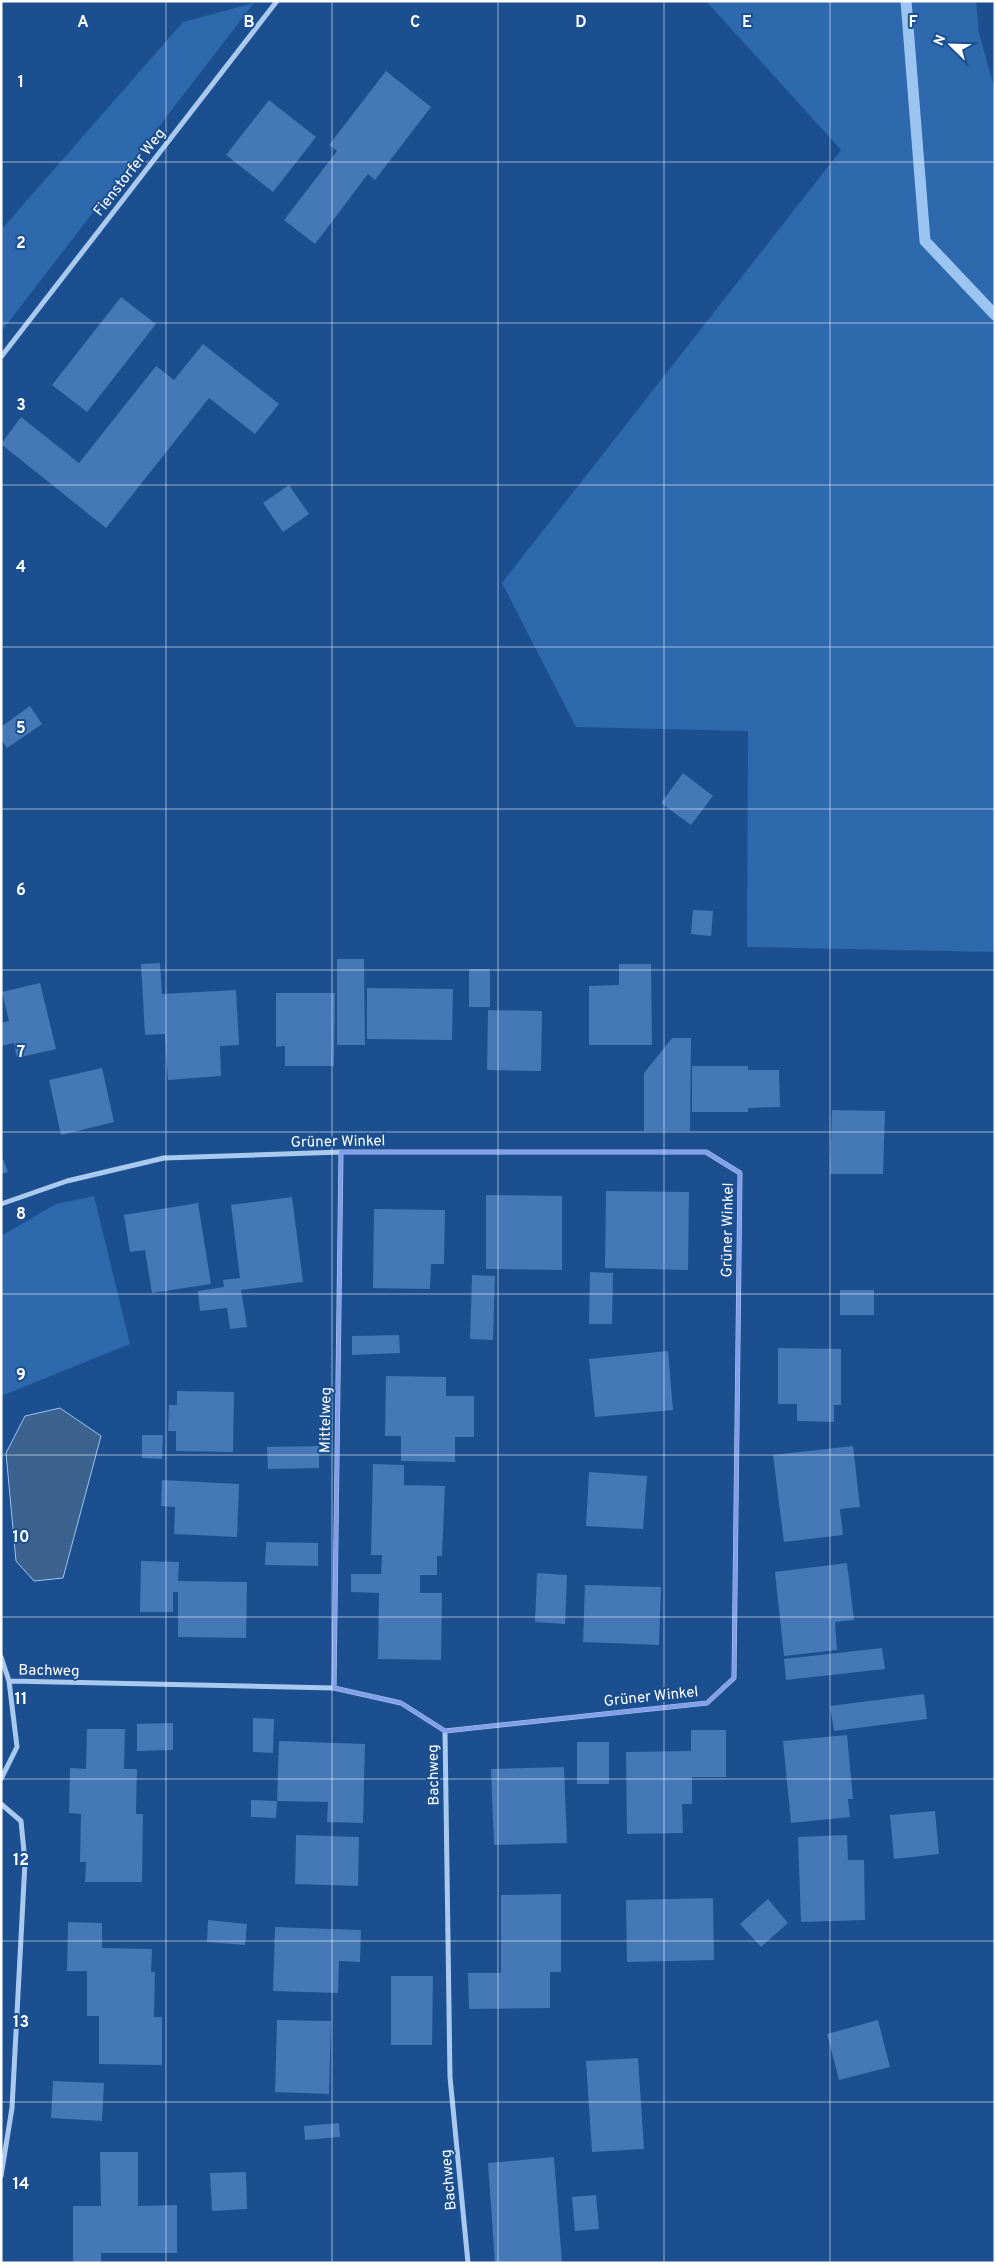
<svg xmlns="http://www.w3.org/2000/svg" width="996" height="2264" font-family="Overpass,sans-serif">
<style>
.green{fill:#2e69ad}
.water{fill:#3c6290;stroke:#9cc4f0}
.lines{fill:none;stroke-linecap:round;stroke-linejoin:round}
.stream{stroke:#9cc4f0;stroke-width:11}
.building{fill:#4478b7}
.street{stroke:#a9c9ee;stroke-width:5}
.marked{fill:none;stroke:#839eea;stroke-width:4;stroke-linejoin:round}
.grid{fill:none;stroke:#fff;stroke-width:1;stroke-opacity:0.55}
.labels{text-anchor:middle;stroke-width:4;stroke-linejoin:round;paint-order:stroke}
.street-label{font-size:15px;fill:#fff;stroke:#1b4f8f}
.grid-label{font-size:16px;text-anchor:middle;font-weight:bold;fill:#fff;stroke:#1b4f8f;stroke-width:4;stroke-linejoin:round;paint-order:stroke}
</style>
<rect width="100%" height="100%" fill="#1b4f8f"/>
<path class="green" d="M706,1H976L979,33L995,91V952L747,947L748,731L576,727L502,583L841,150Z
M254,3L1,332V230L183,22Z
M94,1196L130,1344L1,1396V1236L56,1204Z"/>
<path class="water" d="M60,1408L101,1436L63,1578L34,1581L16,1561L6,1453L25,1416Z"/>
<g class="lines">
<path class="stream" d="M906,1L925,241L995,315"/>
</g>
<path class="building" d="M386,71L431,107L375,180L368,174L315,244L284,220L337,151L329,145Z
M269,100L316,137L273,192L226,155Z
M121,297L156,324L87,412L52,385Z
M203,344L279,404L255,434L209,398L106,528L1,444L21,417L79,463L156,366L174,380Z
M289,485L309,514L283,532L263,503Z
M30,706L42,724L7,748L1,739V727Z
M683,773L713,796L691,825L661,803Z
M693,910L713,911L711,936L691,934Z
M337,959H364L365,1045H337Z
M160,963L162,994L236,990L239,1045L220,1046L221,1076L168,1080L165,1034L145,1035L141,964Z
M619,964H651L652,1045H589V986L619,985Z
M469,969H490V1007H469Z
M40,983L56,1049L17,1058L14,1043L1,1046V1023L9,1021L2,992Z
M367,988L453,989L452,1040L367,1039Z
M276,993H335L334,1066H285V1046L276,1047Z
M488,1010L542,1011L541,1071L487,1070Z
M672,1038H691L690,1131H644V1073Z
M692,1066H748V1070H779L780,1107L748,1108V1112H692Z
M102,1068L114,1122L61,1135L49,1080Z
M832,1110L885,1111L883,1174H830Z
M1,1154L8,1172L1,1174Z
M606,1191L689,1192L688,1270L605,1268Z
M486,1195L562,1196V1270L486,1269Z
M292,1197L303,1282L241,1290L247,1327L230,1329L227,1308L200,1311L198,1291L224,1287L223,1280L240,1278L231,1205Z
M198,1203L211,1284L152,1293L145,1250L130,1252L124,1215Z
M374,1209L445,1210L444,1264H431L430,1289L373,1288Z
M590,1272L613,1273L612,1324H589Z
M472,1275L495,1276L493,1340L470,1339Z
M840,1290H874V1315H840Z
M399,1335L400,1353L352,1355V1336Z
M778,1348L841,1349V1405H834V1422L797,1421V1404H778Z
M668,1351L673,1410L595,1417L589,1359Z
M386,1376L446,1377V1396H474V1437H455V1462L401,1461V1436H385Z
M177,1391L234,1392L233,1452L176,1451V1431H168L169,1405H177Z
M142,1435H163L162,1459L142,1458Z
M319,1446V1468L268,1469L267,1447Z
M853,1446L860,1507L840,1509L843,1535L784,1542L773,1455Z
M373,1464L404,1465V1485L445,1486L442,1556H437V1575H420V1593H442L441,1660L378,1659L379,1593L351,1592V1574H381L382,1555H371Z
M589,1472L647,1476L643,1529L586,1526Z
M162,1480L239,1484L237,1537L174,1534L175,1507L161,1506Z
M266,1542L318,1543V1566L265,1565Z
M141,1561L179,1562L178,1581L247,1582L246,1638L178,1637V1592H173V1612H140Z
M847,1563L854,1620L835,1622L837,1650L784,1656L775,1572Z
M537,1573L567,1575L565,1624L535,1622Z
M585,1585L661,1587L659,1645L583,1642Z
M882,1648L885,1669L786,1680L784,1659Z
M924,1694L927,1719L834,1731L830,1706Z
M253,1718L274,1719L273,1753L253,1752Z
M173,1723V1750L137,1751V1724Z
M87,1729H125L124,1769H137L136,1814H143L142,1882H85L86,1862H80L81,1814L69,1813L70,1768L86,1769Z
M691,1730H726V1777H692V1804H682L683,1833L627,1834L626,1752L691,1751Z
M847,1735L853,1799H848L850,1817L791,1823L783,1741Z
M279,1741L365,1744L363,1823L327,1822L328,1802L277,1801Z
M577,1742H609V1784H577Z
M564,1767L567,1843L494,1845L491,1769Z
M251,1800L277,1801L276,1818L251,1817Z
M935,1811L939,1854L894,1859L890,1815Z
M296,1835L359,1837L358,1886L295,1884Z
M847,1835L848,1860H864L865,1920L801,1922L798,1837Z
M561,1894V1972H550V2008L469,2009L468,1973H501V1895Z
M713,1898L714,1960L627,1962L626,1900Z
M768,1899L788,1923L761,1947L740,1924Z
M208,1920L247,1924L245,1945L207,1942Z
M68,1922L102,1923V1948L152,1949L151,1972H155L154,2017H162V2065L99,2064V2016H87V1971H67Z
M275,1927L361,1930L360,1962L339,1961L338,1993L273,1991Z
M391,1976H433L432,2045H391Z
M277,2020L331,2021L329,2094L275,2092Z
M878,2020L890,2067L839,2080L827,2034Z
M638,2058L644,2149L592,2152L586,2061Z
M53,2081L104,2083L102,2121L51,2118Z
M339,2123L340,2137L305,2140L304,2126Z
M100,2152H138V2206L177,2205V2253H101V2263H73V2206H101Z
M554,2157L562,2263H495L488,2163Z
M246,2172L247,2209L212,2211L210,2173Z
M596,2195L599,2229L575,2231L572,2197Z"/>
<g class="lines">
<path class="street" d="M1,357L277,1
M1,1204L67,1181L164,1158L341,1152H706L740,1173L734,1678L707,1703L445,1731
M1,1657L9,1681L17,1747L1,1779
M9,1681L334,1688L401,1703L445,1731L450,2077L468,2263
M334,1688L341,1152
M1,1804L21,1821L25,1862L12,2108L1,2176"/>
</g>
<path class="marked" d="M341,1152H706L740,1173L734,1678L707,1703L445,1731L401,1703L334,1688Z"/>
<path class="grid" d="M166,1V2263M332,1V2263M498,1V2263M664,1V2263M830,1V2263M1,162H995M1,323H995M1,485H995M1,647H995M1,809H995M1,970H995M1,1132H995M1,1294H995M1,1455H995M1,1617H995M1,1779H995M1,1941H995M1,2102H995"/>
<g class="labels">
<g class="street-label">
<text transform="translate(129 172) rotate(-52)" y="5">Fienstorfer Weg</text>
<text transform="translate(338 1141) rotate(-1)" y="5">Grüner Winkel</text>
<text transform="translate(727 1230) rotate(-89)" y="5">Grüner Winkel</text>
<text transform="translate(325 1420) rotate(-89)" y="5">Mittelweg</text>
<text transform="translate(49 1670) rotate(1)" y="5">Bachweg</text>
<text transform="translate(651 1696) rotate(-6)" y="5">Grüner Winkel</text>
<text transform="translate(433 1775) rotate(-91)" y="5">Bachweg</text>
<text transform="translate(448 2180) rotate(-95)" y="5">Bachweg</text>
</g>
</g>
<g class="grid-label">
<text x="83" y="27">A</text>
<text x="249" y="27">B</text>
<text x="415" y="27">C</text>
<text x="581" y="27">D</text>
<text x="747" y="27">E</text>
<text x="913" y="27">F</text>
<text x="21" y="87">1</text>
<text x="21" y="248">2</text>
<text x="21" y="410">3</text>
<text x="21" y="572">4</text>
<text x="21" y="733">5</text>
<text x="21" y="895">6</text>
<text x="21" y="1057">7</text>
<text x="21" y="1219">8</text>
<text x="21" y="1380">9</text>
<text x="21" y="1542">10</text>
<text x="21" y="1704">11</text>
<text x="21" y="1865">12</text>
<text x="21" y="2027">13</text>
<text x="21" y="2189">14</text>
</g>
<rect width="996" height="2264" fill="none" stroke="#ffffff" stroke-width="5"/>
<g transform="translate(951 45) rotate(293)" stroke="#1b4f8f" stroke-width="4" paint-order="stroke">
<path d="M0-4L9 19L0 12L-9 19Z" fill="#ffffff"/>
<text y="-8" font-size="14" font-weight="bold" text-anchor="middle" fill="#ffffff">N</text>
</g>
</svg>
